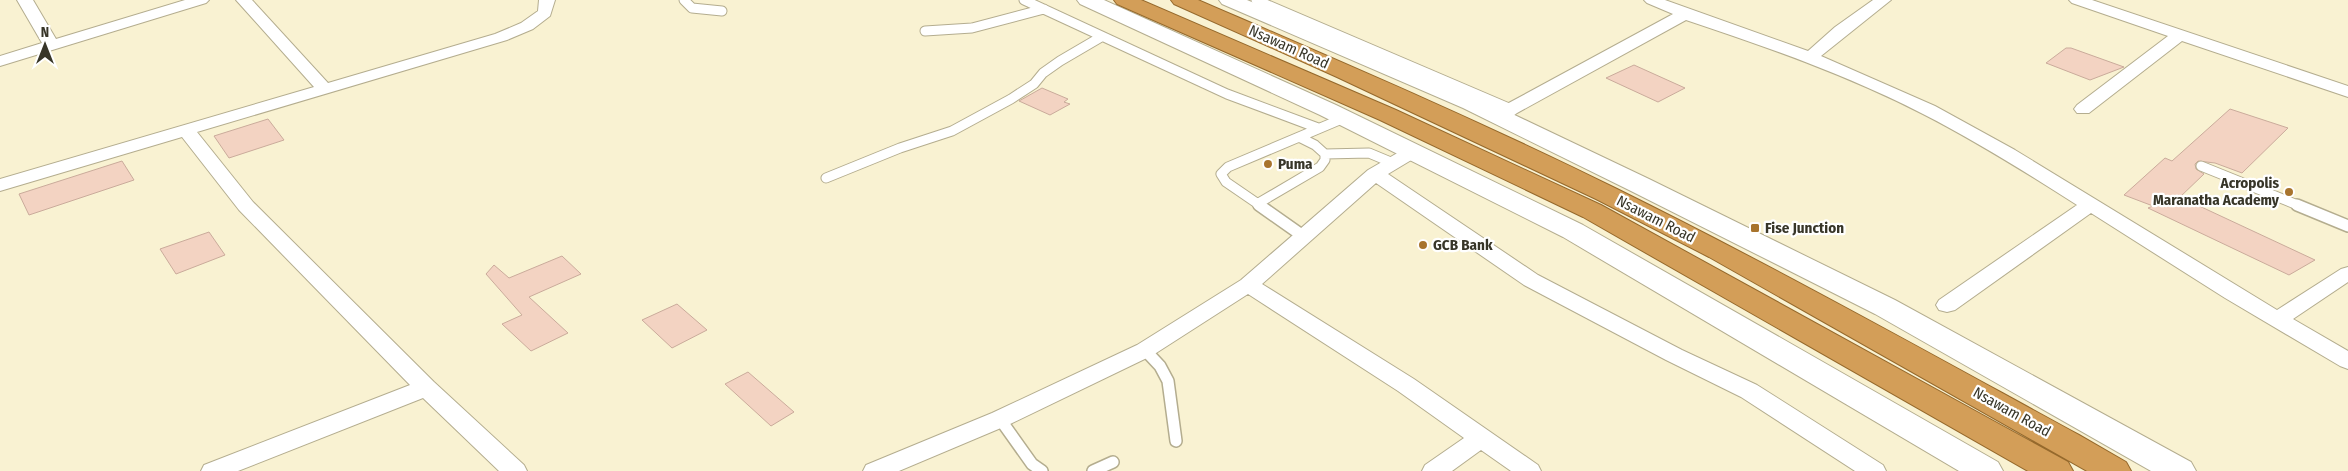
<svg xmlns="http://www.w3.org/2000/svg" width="2348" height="471" font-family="'Fira Sans Condensed',sans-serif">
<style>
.building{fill:#f3d3c2;stroke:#caab9b}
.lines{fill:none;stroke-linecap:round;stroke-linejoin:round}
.service-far1-casing{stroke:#b4ad8f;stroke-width:11}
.service-casing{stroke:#b4ad8f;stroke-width:14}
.minor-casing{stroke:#b4ad8f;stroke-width:2}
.secondary-casing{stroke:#b4ad8f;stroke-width:2}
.trunk-casing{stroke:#95692c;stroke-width:2}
.service-far1{stroke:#fff;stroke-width:9}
.service{stroke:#fff;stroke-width:11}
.minor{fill:#fff;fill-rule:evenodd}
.secondary{fill:#fff;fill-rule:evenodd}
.trunk{fill:#d39e58;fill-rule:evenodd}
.poi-dot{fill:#a8742d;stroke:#fff;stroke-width:2}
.labels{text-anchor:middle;stroke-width:4.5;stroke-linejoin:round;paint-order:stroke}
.street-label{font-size:15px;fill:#373528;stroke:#fff}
.poi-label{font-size:15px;font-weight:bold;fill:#373528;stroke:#fff;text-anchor:start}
</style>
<rect width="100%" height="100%" fill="#f9f2d2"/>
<path class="building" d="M2066,48H2071L2124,67L2090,80L2046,63Z
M1634,65L1685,88L1658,102L1606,78Z
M1042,88L1068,99L1064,102L1070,104L1050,115L1019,101Z
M2230,109L2288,128L2242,173L2215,163L2198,161L2195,164L2196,169L2204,174L2180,197L2315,260L2289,275L2148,208L2153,206L2124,195L2165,158L2172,161Z
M268,119L284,140L229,158L214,136Z
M122,161L134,180L29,215L19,194Z
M209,232L225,255L176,274L160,249Z
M562,256L581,274L529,297L568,333L531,351L502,324L522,315L486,274L494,265L509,278Z
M677,304L707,330L672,348L642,320Z
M748,372L794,412L771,426L725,384Z"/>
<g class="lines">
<defs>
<path id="service-far1" d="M684,0L692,8L722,11
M1024,0L1227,94L1318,128
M1256,0L1511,109
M925,31L972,28L1044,9
M1325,154L1369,153L1393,163
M2201,166L2300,206
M826,178L900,148L952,131L1011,99L1034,84L1043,73L1060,61L1101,37
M1257,204L1320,167L1325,160V154L1315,145L1299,137
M1261,206L1226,182L1221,174L1228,167L1344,118"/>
<path id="service" d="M1259,205L1303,236
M2297,205L2348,226
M1145,350L1160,366L1168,381L1176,441
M1000,419L1032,464L1042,471
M1093,471L1113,462"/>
<path id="minor" d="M17,0H33L56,39L185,0H209L206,3L0,66V56L42,43Z
M236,0H252L328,83L495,34L521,23L538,11L539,0H555L550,16L533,29L507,40L197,132L253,202L434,382L524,465L527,471H499L423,398L238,471H201L204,465L410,385L239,210L182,137L0,191V179L314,87Z
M1644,0H1665L1808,51L1835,27L1873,0H1891L1821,56L1935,106L2015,150L2277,310L2341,269L2348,267V282L2293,319L2348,351V369L2340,366L2225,298L2091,213L1955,310L1947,312L1939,310L1936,305L1939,300L2077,205C2027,173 1976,141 1923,114C1847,75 1767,47 1686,20L1517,113L1506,121H1494L1491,117L1505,105L1673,14L1647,3Z
M2069,0H2092L2348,86V97L2182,41L2089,113H2077L2074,109L2077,105L2168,36L2072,3Z
M1412,147L1418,148L1421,152L1418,156L1388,174L1538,275L1682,350L1757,385L1883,465L1886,471H1855L1741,397L1666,360L1524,285L1376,183L1262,284L1414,379L1538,465L1541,471H1511L1481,450L1452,471H1422L1425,465L1464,438L1398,391L1248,294L1153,355L1008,425L899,471H863L866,465L992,413L1137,345L1241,280L1368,170L1406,148Z"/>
<path id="secondary" d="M1077,0H1104L1336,105L1583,225L1998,462L2003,471H1959L1563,237L1320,115L1080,4Z
M1219,0H1247L1479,98L1649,179L1895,300L2191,462L2196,471H2151L1875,314L1631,191L1463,108L1222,4Z"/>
<path id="trunk" d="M1114,0H1141L1396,110L1601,205L2068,462L2073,471H2028L1583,217L1380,120L1117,4Z
M1171,0H1198C1339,61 1480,121 1617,189C1773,266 1925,351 2079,435L2126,462L2131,471H2087L1709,257L1596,199L1337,77L1174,4Z"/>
</defs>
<use href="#service-far1" class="service-far1-casing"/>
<use href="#service" class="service-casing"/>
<use href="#minor" class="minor-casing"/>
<use href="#secondary" class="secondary-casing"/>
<use href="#trunk" class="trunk-casing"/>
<use href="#service-far1" class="service-far1"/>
<use href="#service" class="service"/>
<use href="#minor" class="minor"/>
<use href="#secondary" class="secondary"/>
<use href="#trunk" class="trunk"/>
</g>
<g class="poi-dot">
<circle cx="1268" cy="164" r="5"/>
<circle cx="2289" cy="192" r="5"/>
<rect x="1750" y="223" width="10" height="10" rx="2.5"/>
<circle cx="1423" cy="245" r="5"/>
</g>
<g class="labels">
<g class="street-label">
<text transform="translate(1289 47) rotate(24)" y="5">Nsawam Road</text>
<text transform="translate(1656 219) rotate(27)" y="5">Nsawam Road</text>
<text transform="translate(2012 412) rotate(29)" y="5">Nsawam Road</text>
</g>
<g class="poi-label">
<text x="1278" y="169">Puma</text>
<text x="2279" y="188" text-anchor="end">Acropolis<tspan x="2279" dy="17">Maranatha Academy</tspan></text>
<text x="1765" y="233">Fise Junction</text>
<text x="1433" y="250">GCB Bank</text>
</g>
</g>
<g transform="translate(45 45)" stroke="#ffffff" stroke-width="4" paint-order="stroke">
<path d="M0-4L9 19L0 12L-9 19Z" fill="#373528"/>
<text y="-8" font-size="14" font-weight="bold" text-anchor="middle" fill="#373528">N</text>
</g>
</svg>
